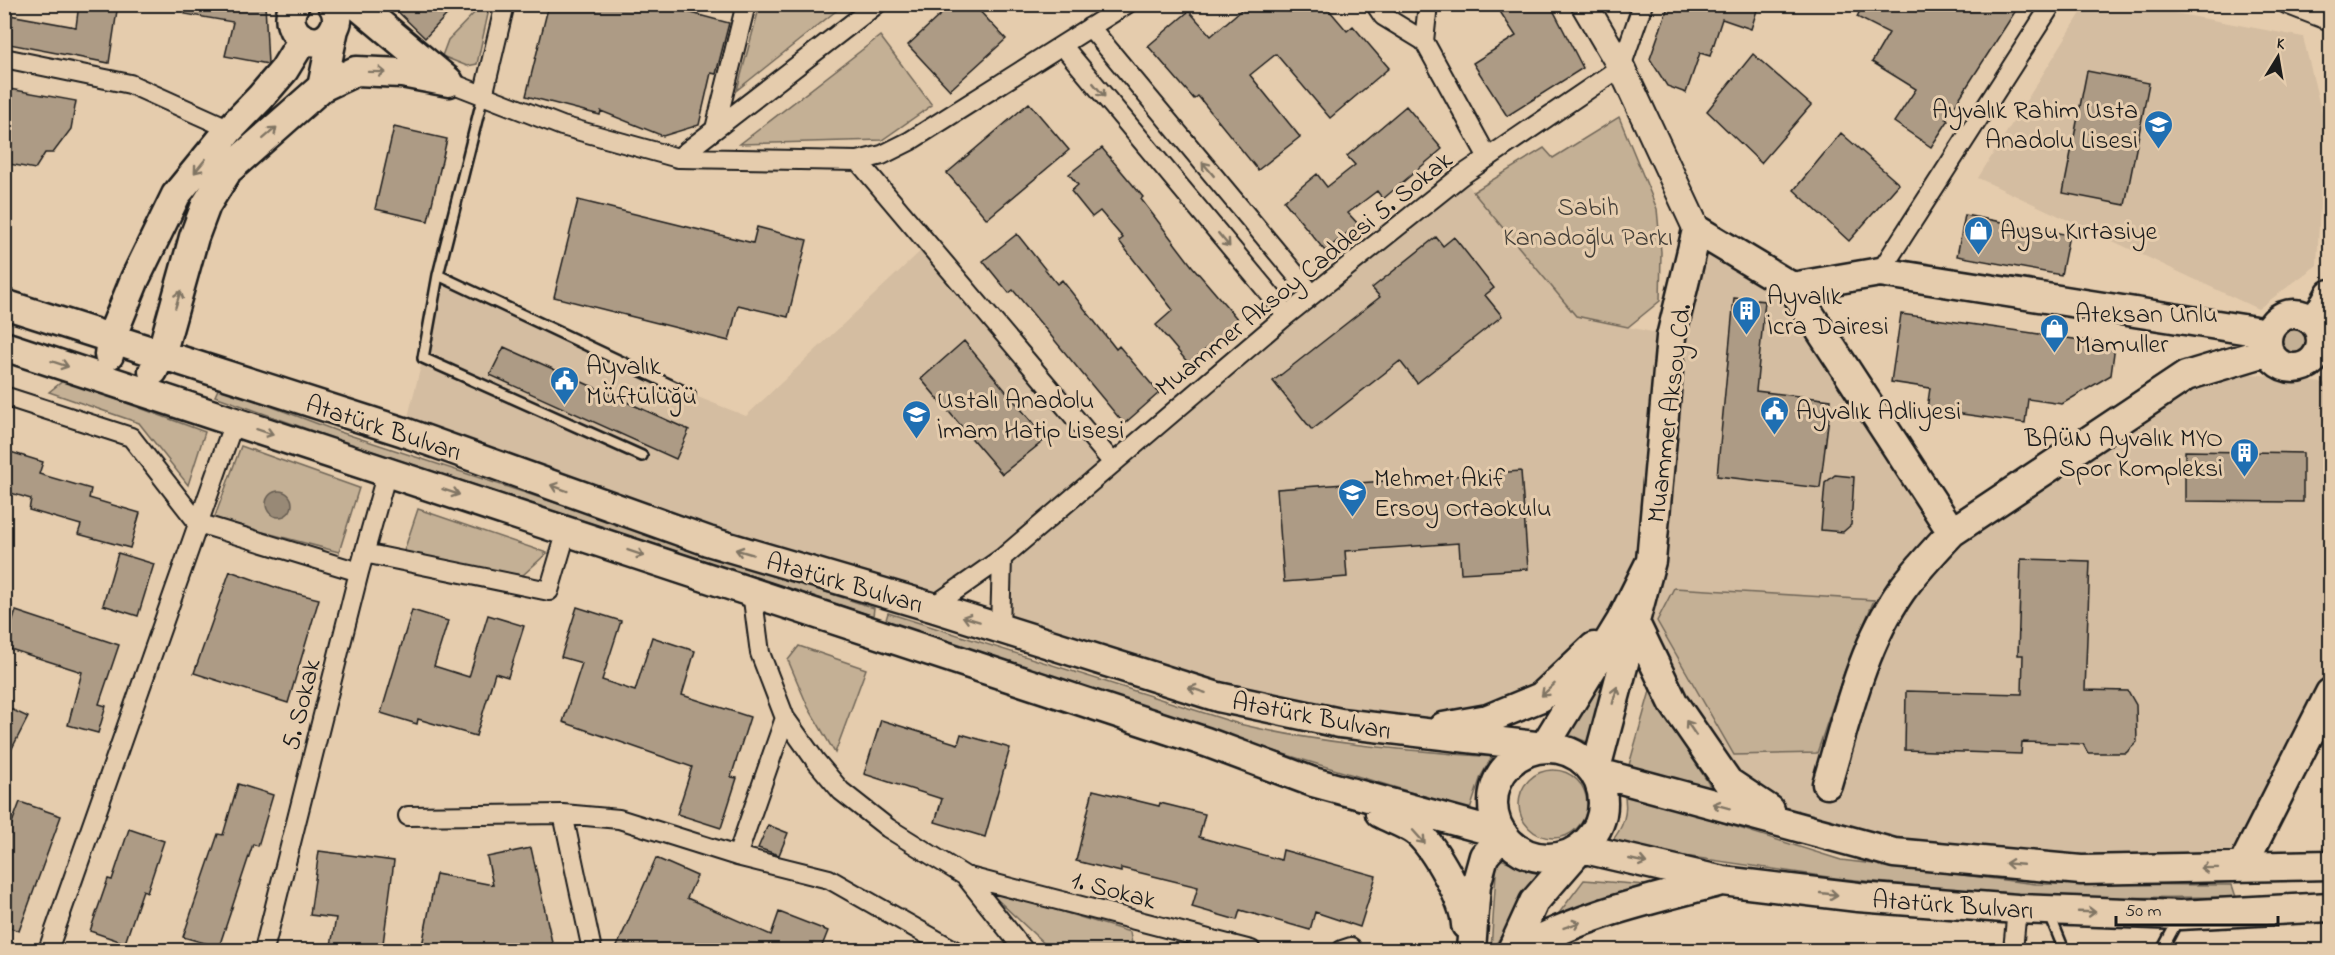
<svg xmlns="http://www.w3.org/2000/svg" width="2335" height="955" font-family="'Indie Flower',sans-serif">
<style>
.built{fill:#d4bda1}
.green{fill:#c4b095;stroke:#706658;stroke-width:1.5}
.water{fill:#988976;stroke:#665d52;stroke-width:1.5}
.building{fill:#ad9b85;stroke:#1c1c1c;stroke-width:1.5}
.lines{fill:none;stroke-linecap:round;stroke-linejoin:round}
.lane-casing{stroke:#1c1c1c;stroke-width:14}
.street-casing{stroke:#1c1c1c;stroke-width:22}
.secondary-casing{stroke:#1c1c1c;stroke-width:30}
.primary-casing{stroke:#1c1c1c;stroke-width:33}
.lane{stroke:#e5ccad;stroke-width:9}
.street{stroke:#e5ccad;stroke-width:18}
.secondary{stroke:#e5ccad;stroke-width:26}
.primary{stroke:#e5ccad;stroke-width:28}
.oneway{stroke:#807464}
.labels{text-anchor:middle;stroke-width:6;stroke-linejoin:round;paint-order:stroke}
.poi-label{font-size:26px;fill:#1c1c1c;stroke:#e5ccad;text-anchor:start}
.park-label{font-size:26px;fill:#46413a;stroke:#e5ccad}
.street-label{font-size:26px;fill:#1c1c1c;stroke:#e5ccad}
</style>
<rect width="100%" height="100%" fill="#e5ccad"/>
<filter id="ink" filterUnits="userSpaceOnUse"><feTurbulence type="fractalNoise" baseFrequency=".0167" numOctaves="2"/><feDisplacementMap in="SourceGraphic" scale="12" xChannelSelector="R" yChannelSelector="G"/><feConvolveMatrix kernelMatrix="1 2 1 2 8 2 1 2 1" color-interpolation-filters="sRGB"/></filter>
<g filter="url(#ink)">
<path class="built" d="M2086,5H2132L2303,37L2324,122L2317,265L2258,309L1978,178Z
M1461,176L1576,316L1671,336L1697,230L1792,287L1952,532L2186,376L2230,371L2330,384V693L2242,867L2081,870L1818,833L1728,782L1621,621L1541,697L1407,733L1000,628L1002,559L932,607L404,432L423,358L438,275L690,394L746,416L928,244L1113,462Z"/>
<path class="green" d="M483,4L490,5L477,64L467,66L442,56L448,40Z
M839,5L841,7L737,90L760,5Z
M880,36L932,105L882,140L740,144Z
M1619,117L1657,209L1661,252L1660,301L1628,327L1576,316L1473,192L1544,148L1553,158Z
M2281 342a14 14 0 1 1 28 0a14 14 0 1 1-28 0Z
M64,380L205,432L188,485L139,423L49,392Z
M219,387L337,431L874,608L873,616L335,439L215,396Z
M241,446L359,488L339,552L214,519Z
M418,509L547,553L523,575L480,570L403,554Z
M1674,588L1874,600L1845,670L1817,753L1734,755L1657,621Z
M888,613L1239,724C1322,744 1407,750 1492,757L1481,776L1470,810L1247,743L885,623Z
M799,646L866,669L835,753L808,707L788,660Z
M1614,653L1592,744L1560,731Z
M1650,691L1714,792L1629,765Z
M1519 804a34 34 0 1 1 68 0a34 34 0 1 1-68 0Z
M1624,792L1841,860L2036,884L2232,885L2236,897L2040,898L1835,878L1609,845C1623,828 1629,814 1624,792Z
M1497,858L1543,873L1496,944V950H1491Z
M1584,880L1658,886L1553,921Z
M986,889L1130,932L1133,950H1051Z"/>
<path class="water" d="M266 504a13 13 0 1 1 26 0a13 13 0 1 1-26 0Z"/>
<path class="building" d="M79,4H118L109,63L4,43V14L76,27Z
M186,4H265L268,64L225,56L233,22L185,14Z
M390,4H457L425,38Z
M549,4H657L729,23L716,74L711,73L699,125L663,136L601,111L600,115L526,96Z
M952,4H973L1006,39L950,90L908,45Z
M1248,4H1324L1347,31L1353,26L1389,68L1330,118L1276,54L1250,75L1300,137L1258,170L1198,96L1194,99L1148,46L1189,11L1211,36Z
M1495,4H1550L1583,68L1507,116L1473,63L1516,36Z
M1669,4H1759L1751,29L1722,19L1710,56L1700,53L1686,93L1667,86L1650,59Z
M1863,4H2020L1946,119L1948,121L1931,147L1894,122L1916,89L1872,62L1889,33L1857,17Z
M1753,54L1811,105L1761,163L1707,111Z
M2087,71L2149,83L2125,205L2063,193Z
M4,88L76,101L71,129L53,153H45L35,169L4,163Z
M1029,103L1069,150L987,219L947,173Z
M1406,106L1442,149L1383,199L1377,191L1348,213L1358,224L1325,251L1284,201L1317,174L1327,187L1355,165L1347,156Z
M394,127L447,139L428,221L375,209Z
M1841,133L1899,184L1849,241L1794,190Z
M1102,148L1143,197L1141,199L1192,266L1239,321L1189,364L1156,325L1173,310L1119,241L1123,238L1100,211L1092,217L1071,191L1078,185L1069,174Z
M578,200L753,243L757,227L807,240L788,317L738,305L729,341L554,297Z
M1965,215L2069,235L2061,275L1957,256Z
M1017,234L1057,284L1062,280L1116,349L1119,346L1159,393L1124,424L1013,290L1009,293L983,261Z
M1436,237L1443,246L1454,237L1494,288L1485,295L1502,316L1417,383L1400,361L1312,430L1273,381L1380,297L1372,288Z
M1734,298L1765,301L1756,391L1831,400L1820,488L1717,476Z
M1901,314L2115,345L2111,375L2062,404L2028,399L2025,423L1927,409L1930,388L1891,382Z
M964,341L1046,439L1002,474L921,379Z
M504,347L689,430L676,459L490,375Z
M4,450L43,462L39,474L91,489L89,498L140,513L130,548L78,534L81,525L29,510L31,499L4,491Z
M2185,451L2303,453V502L2185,501Z
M1521,471L1528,569L1461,573L1459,543L1345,551L1347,577L1284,582L1277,489Z
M1835,475L1854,477L1851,525L1843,532L1821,530L1825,483Z
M118,553L154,564L138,616L103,605Z
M2021,559L2090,561L2085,690L2128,691L2136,705L2137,742L2126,753H2088L2083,744L2022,742L2021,754L1905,750L1906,691L2022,694L2023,655H2018Z
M230,571L283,590L319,599L288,703L194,673Z
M577,607L621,621L602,680L635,691L652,637L695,651L682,695L750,717L731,777L737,778L721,828L677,814L692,767L563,722L582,663L561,657Z
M412,610L448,621L434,666L469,677L488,615L524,626L508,677L495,673L476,736L418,719L417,724L381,713Z
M16,611L119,645L99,704L106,706L98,733L68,725L82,672L4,647Z
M4,706L28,717L4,764Z
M881,720L958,744L961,734L1010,748L985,837L935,822L942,799L864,774Z
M238,784L273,795L258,846L253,844L219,947L183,937L218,834L223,835Z
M1093,790L1159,806L1160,803L1205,814L1199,837L1281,860L1283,850L1376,876L1360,927L1315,912L1310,930L1240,910L1237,920L1192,907L1198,887L1121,868V872L1076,861Z
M20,802L61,816L19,931L4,926V844Z
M768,825L788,833L779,855L758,848Z
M129,829L164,841L147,892L143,890L125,943L90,931L108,879L112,880Z
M531,848L554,951H421L436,874L493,885L487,857Z
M319,851L394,861L382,951H330L336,918L310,915Z
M656,858L697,876L687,898L771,935L779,912L828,931L820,951H615Z"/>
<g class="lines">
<defs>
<path id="lane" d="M483,96L438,275L423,358L642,456
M438,275L690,394
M2049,913L2064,950
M2162,950L2179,918"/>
<path id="street" d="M1375,4L1383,16L1424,41L1487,156
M2286,4L2330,21
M1090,27L1312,294
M1424,41L1428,4
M1062,45L1287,315
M4,58L130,84L230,129
M449,82L562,126L678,158L877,4
M483,96L505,4
M715,129L746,4
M678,158L858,161L882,155L910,141L1127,4
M858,161L1113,463
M1880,272L2052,4
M4,396L131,437L198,523L359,572
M364,553L549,591L567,530
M1002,558L1287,315L1461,176L1621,67L1643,4
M752,592L760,653L785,718L815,760L841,791L888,828L965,876L1024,950
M932,607L1002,558L1000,628
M563,814L592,950
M408,816L563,814L619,819L737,856L829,879L954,950
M737,856L785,718
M965,876L1251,950
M48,950L234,422
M264,950L359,572L387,472
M1342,950L1351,947
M2013,950L2017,909"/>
<path id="secondary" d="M1584,4L1621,67L1697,230"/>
<path id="primary" d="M295,4C276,34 322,58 335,27C339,19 337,11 332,4
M356,4L448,81
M322,87L356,71L402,73L449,82
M1792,287L1880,272L2268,333
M4,304L404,432L708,541L932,607L1218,697L1340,723L1544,747L1621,621L1651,561
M2267 341a27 27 0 1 1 54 0a27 27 0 1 1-54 0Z
M2314,323L2330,294
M4,346L1206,742L1313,782L1503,834L1484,856L1476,885L1471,950
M109,355L111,338L135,279L176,195L230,129L260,98L284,70L303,39
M153,371L161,355L194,237L206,205L228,170L322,87L334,29
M1952,532L1792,287L1697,230L1671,337L1651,561L1595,772L1894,853L2081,870L2330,865
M1635,623L1674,704L1728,782L1770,810
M1443,727L1488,719L1541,697L1594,647
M1493 803a55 55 0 1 1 110 0a55 55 0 1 1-110 0Z
M1827,784C1846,720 1862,647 1901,591C1916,570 1934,551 1952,532L2186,376L2269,351
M1380,813C1391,819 1407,824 1417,832C1435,848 1465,901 1466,925
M2242,867L2330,693
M1512,950L1534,902L1581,848L1723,881L1858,897L2017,909L2180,915L2330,907
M1519,950C1581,915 1649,900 1718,882"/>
</defs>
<use href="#lane" class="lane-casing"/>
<use href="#street" class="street-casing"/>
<use href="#secondary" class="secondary-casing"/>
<use href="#primary" class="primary-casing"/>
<use href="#lane" class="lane"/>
<use href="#street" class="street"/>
<use href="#secondary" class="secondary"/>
<use href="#primary" class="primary"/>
</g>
<defs><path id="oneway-shaft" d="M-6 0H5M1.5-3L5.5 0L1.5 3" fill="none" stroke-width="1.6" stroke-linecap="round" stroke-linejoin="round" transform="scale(1.5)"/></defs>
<g class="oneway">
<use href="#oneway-shaft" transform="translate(377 72) rotate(1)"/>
<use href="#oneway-shaft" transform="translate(1099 90) rotate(50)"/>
<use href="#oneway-shaft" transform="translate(270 133) rotate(-41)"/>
<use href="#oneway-shaft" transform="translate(200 166) rotate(129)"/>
<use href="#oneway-shaft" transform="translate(1208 169) rotate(-130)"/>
<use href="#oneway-shaft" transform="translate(1224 240) rotate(50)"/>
<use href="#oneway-shaft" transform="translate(178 299) rotate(-73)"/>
<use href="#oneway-shaft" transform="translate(60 364) rotate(18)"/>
<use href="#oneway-shaft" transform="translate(265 432) rotate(18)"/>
<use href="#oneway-shaft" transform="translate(559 488) rotate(-160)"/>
<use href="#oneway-shaft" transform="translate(451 492) rotate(18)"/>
<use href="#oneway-shaft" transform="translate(744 552) rotate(-164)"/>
<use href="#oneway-shaft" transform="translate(636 553) rotate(19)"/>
<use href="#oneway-shaft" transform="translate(971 619) rotate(-163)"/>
<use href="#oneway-shaft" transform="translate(1197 690) rotate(-162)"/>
<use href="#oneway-shaft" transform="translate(1548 690) rotate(137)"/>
<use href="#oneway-shaft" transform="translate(1615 695) rotate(-75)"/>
<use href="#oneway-shaft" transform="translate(1691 728) rotate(-124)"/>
<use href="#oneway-shaft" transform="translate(1721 806) rotate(-165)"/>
<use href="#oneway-shaft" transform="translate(1419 837) rotate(48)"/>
<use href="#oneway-shaft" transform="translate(1638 861) rotate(13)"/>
<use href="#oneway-shaft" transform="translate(2014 864) rotate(-175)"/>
<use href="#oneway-shaft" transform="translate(2209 868) rotate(179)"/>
<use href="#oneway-shaft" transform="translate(1829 894) rotate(6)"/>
<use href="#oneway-shaft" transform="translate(2087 912) rotate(2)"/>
<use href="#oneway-shaft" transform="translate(1572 925) rotate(-19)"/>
</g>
</g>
<defs>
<symbol id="school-pin" viewBox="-11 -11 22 30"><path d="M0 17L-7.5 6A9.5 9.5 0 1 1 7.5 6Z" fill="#1f6fb2" stroke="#e5ccad"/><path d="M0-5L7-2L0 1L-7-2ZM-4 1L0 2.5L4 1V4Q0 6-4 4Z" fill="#fff"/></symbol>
<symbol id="shop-pin" viewBox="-11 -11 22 30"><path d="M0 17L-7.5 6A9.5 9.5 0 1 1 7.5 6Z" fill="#1f6fb2" stroke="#e5ccad"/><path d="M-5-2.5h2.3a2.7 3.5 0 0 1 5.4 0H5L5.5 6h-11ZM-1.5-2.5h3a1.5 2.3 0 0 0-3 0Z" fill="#fff"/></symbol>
<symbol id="building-pin" viewBox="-11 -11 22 30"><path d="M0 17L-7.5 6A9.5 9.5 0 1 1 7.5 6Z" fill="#1f6fb2" stroke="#e5ccad"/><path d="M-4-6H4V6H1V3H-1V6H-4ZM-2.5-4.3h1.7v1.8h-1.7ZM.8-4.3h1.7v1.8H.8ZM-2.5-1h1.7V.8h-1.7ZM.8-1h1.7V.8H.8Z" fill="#fff"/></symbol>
<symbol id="civic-pin" viewBox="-11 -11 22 30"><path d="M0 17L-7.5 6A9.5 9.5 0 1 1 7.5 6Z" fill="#1f6fb2" stroke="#e5ccad"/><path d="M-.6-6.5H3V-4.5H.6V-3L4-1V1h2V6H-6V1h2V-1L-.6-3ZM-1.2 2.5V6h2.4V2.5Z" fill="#fff"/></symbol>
</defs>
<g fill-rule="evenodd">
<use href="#school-pin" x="2142" y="108" width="33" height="45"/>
<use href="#shop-pin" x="1962" y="214" width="33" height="45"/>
<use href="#building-pin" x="1730" y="294" width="33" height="45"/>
<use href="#shop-pin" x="2038" y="312" width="33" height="45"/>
<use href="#civic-pin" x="548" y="364" width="33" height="45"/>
<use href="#civic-pin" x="1758" y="394" width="33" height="45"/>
<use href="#school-pin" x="900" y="398" width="33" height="45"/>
<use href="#building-pin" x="2228" y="436" width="33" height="45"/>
<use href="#school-pin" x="1336" y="476" width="33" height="45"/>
</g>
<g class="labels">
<g class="poi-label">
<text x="2138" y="118" text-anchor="end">Ayvalık Rahim Usta<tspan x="2138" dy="30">Anadolu Lisesi</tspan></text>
<text x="2000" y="239">Aysu Kırtasiye</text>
<text x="1767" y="304">Ayvalık<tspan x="1767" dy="30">İcra Dairesi</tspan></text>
<text x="2075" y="322">Ateksan Unlu<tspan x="2075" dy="30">Mamuller</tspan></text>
<text x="586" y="374">Ayvalık<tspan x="586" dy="30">Müftülüğü</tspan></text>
<text x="937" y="408">Ustalı Anadolu<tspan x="937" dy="30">İmam Hatip Lisesi</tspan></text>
<text x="1796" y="419">Ayvalık Adliyesi</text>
<text x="2223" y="446" text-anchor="end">BAÜN Ayvalık MYO<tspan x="2223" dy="30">Spor Kompleksi</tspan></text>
<text x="1374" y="486">Mehmet Akif<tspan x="1374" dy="30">Ersoy Ortaokulu</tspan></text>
</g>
<g class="park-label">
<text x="1588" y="215">Sabih<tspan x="1588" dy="30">Kanadoğlu Parkı</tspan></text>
</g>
<g class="street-label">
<text transform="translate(1303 273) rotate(-39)" y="9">Muammer Aksoy Caddesi 5. Sokak</text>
<text transform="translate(1668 413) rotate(-83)" y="9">Muammer Aksoy Cd.</text>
<text transform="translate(384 427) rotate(18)" y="9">Atatürk Bulvarı</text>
<text transform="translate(845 582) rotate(16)" y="9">Atatürk Bulvarı</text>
<text transform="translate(300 704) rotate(-76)" y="9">5. Sokak</text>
<text transform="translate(1312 715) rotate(11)" y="9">Atatürk Bulvarı</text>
<text transform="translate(1114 889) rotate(15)" y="9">1. Sokak</text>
<text transform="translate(1953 904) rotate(4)" y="9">Atatürk Bulvarı</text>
</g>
</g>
<rect width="2335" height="955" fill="none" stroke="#e5ccad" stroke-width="24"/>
<rect x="12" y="12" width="2311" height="931" fill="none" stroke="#1c1c1c" stroke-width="2" filter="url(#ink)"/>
<g transform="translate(2278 57) rotate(11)" stroke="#e5ccad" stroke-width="4.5" paint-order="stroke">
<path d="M0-4.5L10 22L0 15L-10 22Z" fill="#1c1c1c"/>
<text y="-9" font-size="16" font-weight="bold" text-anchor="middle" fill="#1c1c1c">K</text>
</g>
<path d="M2116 916v9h162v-9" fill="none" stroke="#1c1c1c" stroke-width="3"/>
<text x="2125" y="916" font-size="18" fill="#1c1c1c" stroke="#e5ccad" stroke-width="4.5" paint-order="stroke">50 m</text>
</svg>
